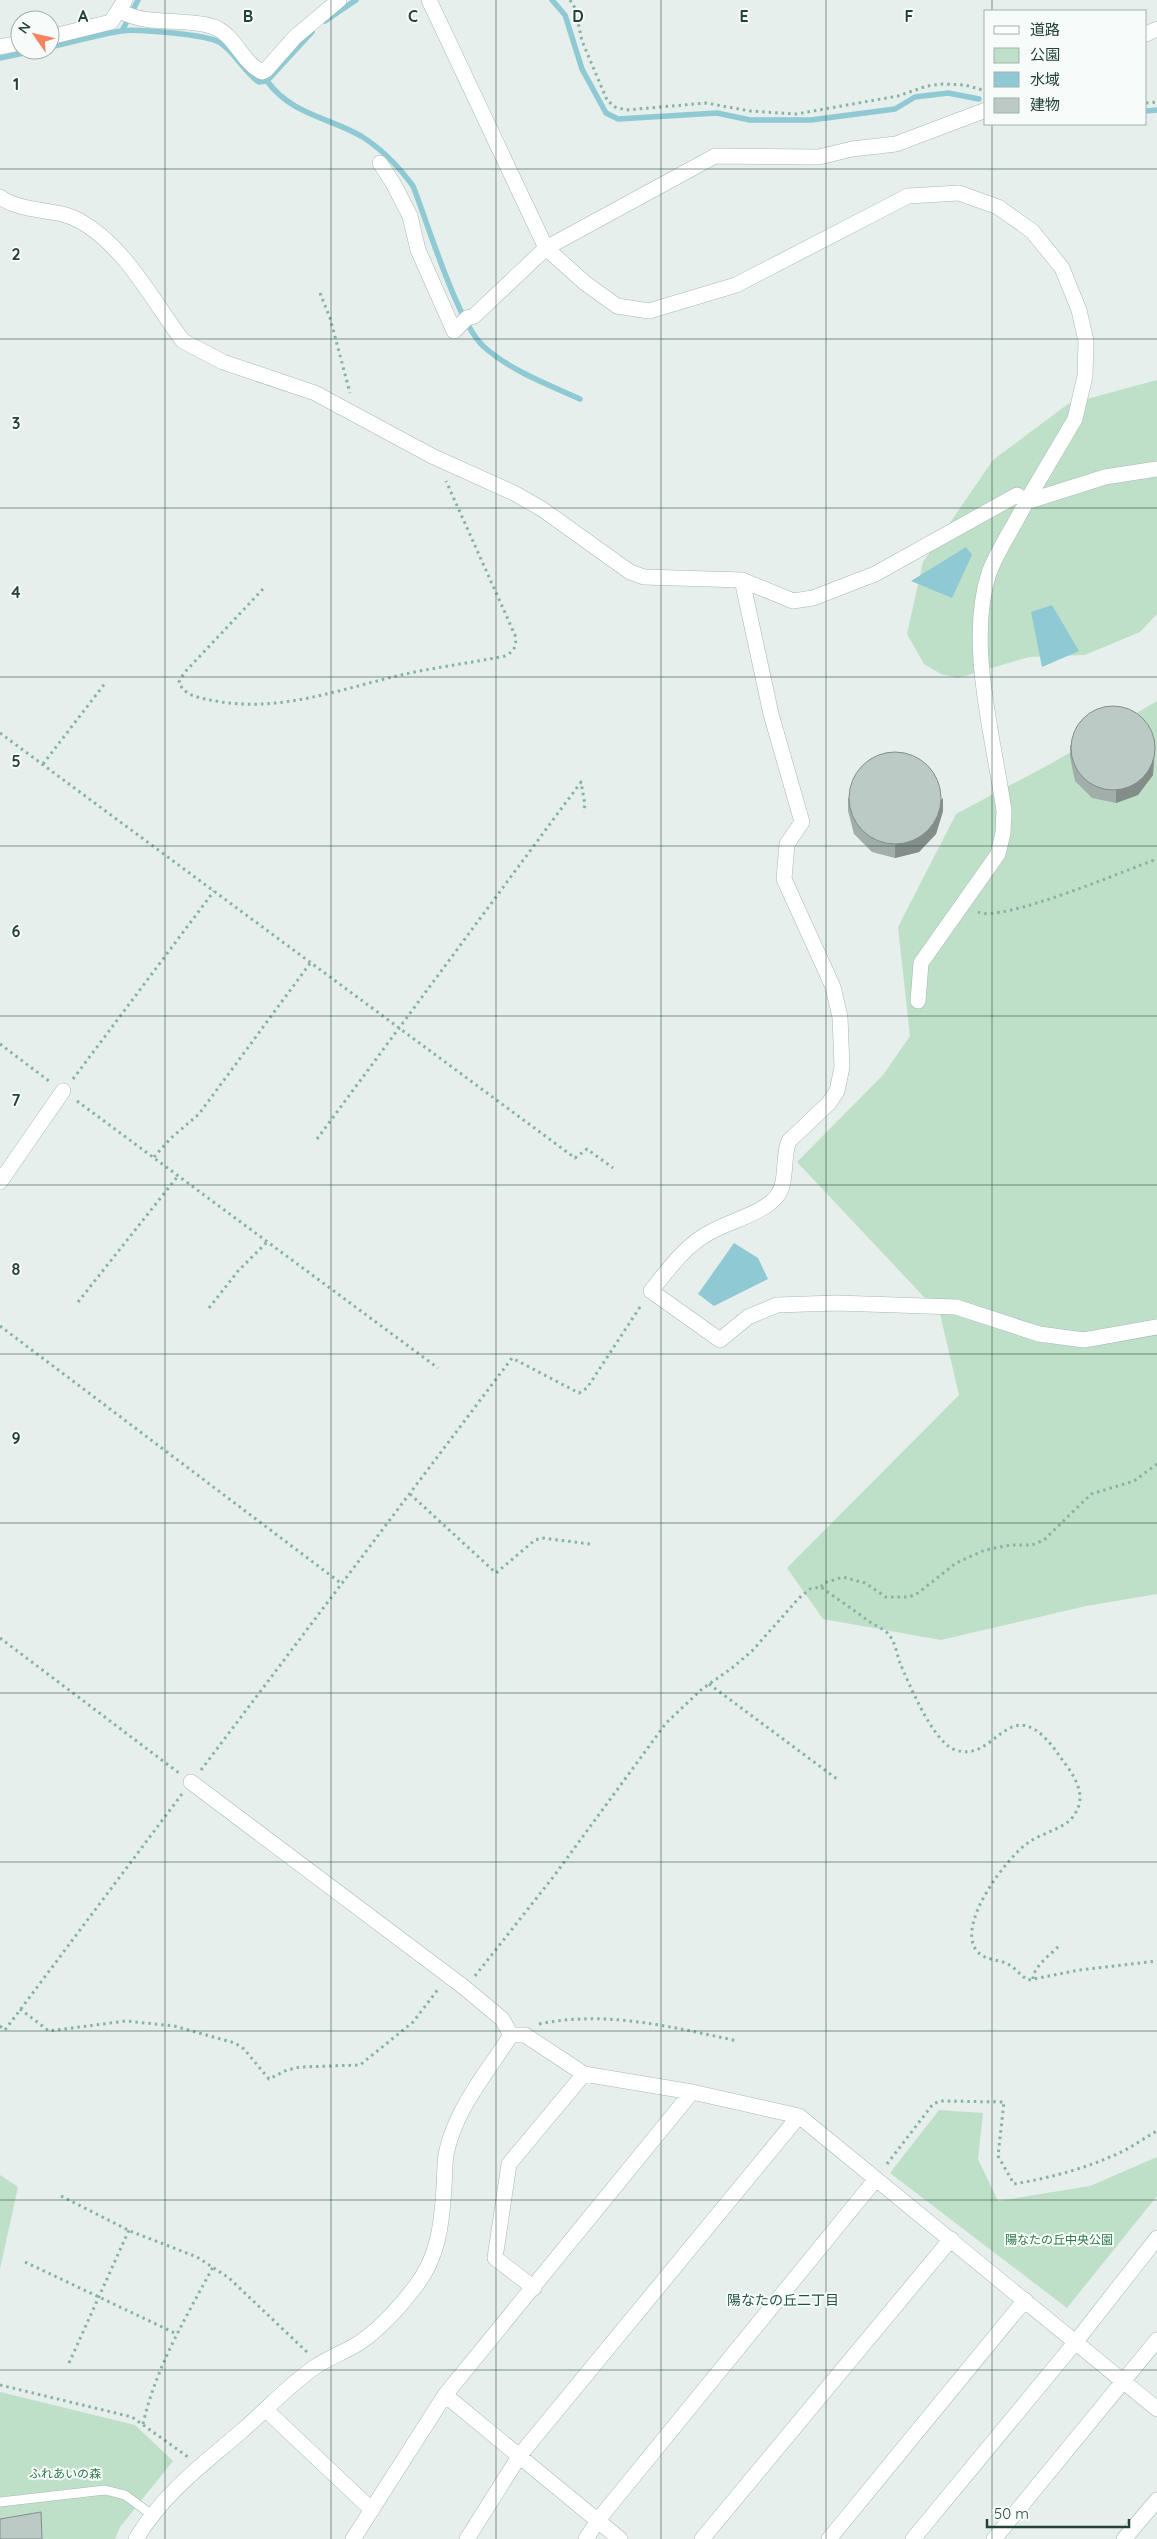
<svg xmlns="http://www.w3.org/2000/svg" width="1157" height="2539" font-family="Quicksand,'Noto Sans JP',sans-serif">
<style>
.green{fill:#bfe0c8}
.water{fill:#8ec9d4}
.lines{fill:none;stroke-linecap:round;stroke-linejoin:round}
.stream{stroke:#8ec9d4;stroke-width:5.5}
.lane-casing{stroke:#a8b8b2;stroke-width:10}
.street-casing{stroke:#a8b8b2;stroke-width:16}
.secondary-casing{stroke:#a4bbb3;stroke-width:16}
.path{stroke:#86b3a5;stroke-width:3;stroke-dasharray:2.5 4;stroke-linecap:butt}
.lane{stroke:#fff;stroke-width:9}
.street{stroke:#fff;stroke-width:15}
.secondary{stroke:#fff;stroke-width:15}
.wall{fill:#a1aea9}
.shaded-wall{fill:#838d89}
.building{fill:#bbcac4;stroke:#838d89}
.grid{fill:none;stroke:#24423a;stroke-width:1;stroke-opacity:0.55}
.labels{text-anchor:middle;stroke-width:4;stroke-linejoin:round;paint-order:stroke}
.park-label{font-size:12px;fill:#2d7a4b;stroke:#f7fbf9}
.neighbourhood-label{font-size:14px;fill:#1f5548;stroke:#f7fbf9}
.grid-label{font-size:16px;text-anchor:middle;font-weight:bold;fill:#24423a;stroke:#f7fbf9;stroke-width:4;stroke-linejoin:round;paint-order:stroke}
</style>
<rect width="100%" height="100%" fill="#e6efeb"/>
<path class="green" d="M1157,380V614L1140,632L1085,655L1029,657L958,678L941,674L924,664L907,634L923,562L993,460L1068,404Z
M1157,701V1594L1086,1606L941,1640L823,1619L787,1568L959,1395L940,1314L797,1162L883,1075L910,1036L898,927L956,814L1052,763Z
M939,2110L983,2113L978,2159L998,2201L1090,2186L1157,2157V2196L1067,2308L890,2173Z
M0,2175L18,2187L0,2269Z
M0,2392L135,2425L173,2461L120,2527L115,2539H0Z"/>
<path class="water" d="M966,547L972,555L952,598L911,581Z
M1052,605L1079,651L1042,667L1031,612Z
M734,1243L758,1258L768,1279L714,1306L698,1294Z"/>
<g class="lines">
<path class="stream" d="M552,0L565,15L582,69L606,113L618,119L717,113L750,120H811L895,109L915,97L948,93L979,99
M325,21L356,0
M122,31L138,0
M50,47C73,42 97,35 121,31C135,28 207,35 219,42C235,52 243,71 259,82L267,81L312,32
M0,58L38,50
M267,81C292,115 328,117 361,136C382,149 399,167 413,186C428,224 457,321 483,346C511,371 547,384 580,399
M1146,111L1157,110"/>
<defs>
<path id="lane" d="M0,2502L105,2490L125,2495L152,2515"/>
<path id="street" d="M120,11C150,27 180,17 211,26C235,33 241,62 262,72L266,70L295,37L339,0
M1146,34L1157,29
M50,37L111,22L125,0
M0,47L20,43
M380,163L393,183L410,216L418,250L454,331L467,318L474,316L546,248L715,156L819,157L852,149L896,144L986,110
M0,197C24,214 55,207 80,221C125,246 152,300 183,341L223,362L315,393L432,456L514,493L542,509L630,572L644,577L742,580L793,601L813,598L875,574L1017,495L1026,502
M742,580L771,714L802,822L787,844L784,879L833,987L840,1017L842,1067L837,1091L829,1103L789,1141C782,1157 788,1182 777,1196C765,1213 726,1222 707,1234C684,1247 667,1271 651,1291L720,1340L748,1317L777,1305L836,1303L956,1307L1039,1334L1084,1340L1157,1327
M918,1001L921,963L998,854L1003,833L1004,811C994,739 966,643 989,573C998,549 1015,525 1026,502L1105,477L1157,469
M0,1182L63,1091
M511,2035H525L584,2074L692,2092L799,2116L1157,2409
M534,2288L495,2258L509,2164L584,2074
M445,2395L620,2539
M266,2410L372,2510
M136,2539C165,2491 203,2465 244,2429C268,2408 289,2385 315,2367C329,2357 345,2352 359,2343C380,2329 399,2308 415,2287C438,2258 442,2224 444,2187C445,2175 444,2162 447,2150C457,2107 488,2071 511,2035L502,2019L465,1988L191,1782
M353,2539L445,2395L692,2092
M467,2539L520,2455L799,2116
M586,2539L598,2520L876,2179
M702,2539L951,2239
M829,2539L1025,2300
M994,2539L1157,2340
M1124,2539L1157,2500"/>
<path id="secondary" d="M429,0L546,248L585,283L617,306L649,311L736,285L908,196L959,193L998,207L1032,231L1062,268L1079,310L1086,341L1085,376L1075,419L1026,502
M913,2539L1074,2344L1157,2238"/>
</defs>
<use href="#lane" class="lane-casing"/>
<use href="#street" class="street-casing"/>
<use href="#secondary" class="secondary-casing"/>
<path class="path" d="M570,0L575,8L582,41L607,100L615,107L626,110L706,103L750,111L796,114L898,96L927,86L943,84L965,85L986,91
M1146,103L1157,102
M320,293L330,318L350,393
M263,589L184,673L179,682C184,696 198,697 210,700C282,715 346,686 415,672C445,666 475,662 505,656C515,651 517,645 515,635L446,481
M0,733L575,1158L587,1149L613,1168
M43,764L106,682
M978,912C1002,923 1126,870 1157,859
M0,1044L49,1081
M73,1079L214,891
M77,1101L438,1368
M317,1139L581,782L585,805L583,812
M154,1157L171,1138L199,1114L311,962
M78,1302L178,1176
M209,1308L238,1271L267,1242
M0,1326L342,1584
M410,1494L496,1573L535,1540L542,1538L590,1544
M821,1587L824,1583L843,1577L865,1583L886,1597H909L918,1593L956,1563L985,1550L1011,1545H1032L1044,1540L1091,1494L1134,1481L1157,1464
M0,1638L179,1773
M709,1684L837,1779
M201,1770L512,1358L579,1393L587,1388L642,1304
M475,1976L554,1876L666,1723L702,1689L732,1668L752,1651L799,1598L810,1589L821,1587C837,1599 854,1610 870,1622C876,1626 885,1629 889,1635C895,1641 897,1655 900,1663C909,1684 932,1739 953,1749C998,1768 1008,1680 1061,1758C1069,1769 1080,1783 1080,1798C1080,1806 1075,1816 1069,1821C1058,1830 1041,1834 1029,1842C1007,1857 955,1925 977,1951C986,1962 1000,1958 1011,1966C1017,1970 1021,1976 1028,1980L1079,1970L1157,1961
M1033,1979C1033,1967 1051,1954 1059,1946
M20,2009L49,2031L126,2021L174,2026L235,2043L244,2049L269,2079L287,2070L300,2067L360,2065L413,2022L439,1988
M539,2024C607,2010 671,2027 738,2041
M0,2026L5,2030L182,1794
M887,2164L933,2104L940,2101L1004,2102L998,2156L1014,2184C1049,2178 1084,2169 1117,2154C1131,2148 1144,2138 1157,2131
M61,2196L130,2231L197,2257L229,2278L308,2353
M25,2262L177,2334
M69,2363L129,2230
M0,2385L132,2417L188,2457
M143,2424C156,2367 185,2319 213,2267"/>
<use href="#lane" class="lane"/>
<use href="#street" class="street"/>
<use href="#secondary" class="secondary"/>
</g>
<path class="wall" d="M1070,745L1155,751L1153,775L1138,795L1116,803L1092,798L1075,781L1070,757Z
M848,798L943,811L936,834L919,852L895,858L872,852L854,834L848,811Z"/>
<path class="shaded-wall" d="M1155,739L1153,775L1138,795L1116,803V791Z
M943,798V811L936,834L919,852L895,858V846Z"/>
<path class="building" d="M1071 748a42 42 0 1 1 84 0a42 42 0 1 1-84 0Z
M849 798a46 46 0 1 1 92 0a46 46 0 1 1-92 0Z
M41,2512L42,2539H0V2519Z"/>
<path class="grid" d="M165,0V2539M331,0V2539M496,0V2539M661,0V2539M826,0V2539M992,0V11M992,124V2539M0,169H1157M0,339H1157M0,508H1157M0,677H1157M0,846H1157M0,1016H1157M0,1185H1157M0,1354H1157M0,1523H1157M0,1693H1157M0,1862H1157M0,2031H1157M0,2200H1157M0,2370H1157"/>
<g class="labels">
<g class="park-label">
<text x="1059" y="2244">陽なたの丘中央公園</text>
<text x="65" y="2478">ふれあいの森</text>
</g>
<g class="neighbourhood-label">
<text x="783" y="2305">陽なたの丘二丁目</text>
</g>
</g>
<g class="grid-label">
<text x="83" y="22">A</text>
<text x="248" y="22">B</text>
<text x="413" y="22">C</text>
<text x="578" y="22">D</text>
<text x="744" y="22">E</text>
<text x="909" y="22">F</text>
<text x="16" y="90">1</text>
<text x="16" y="260">2</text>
<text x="16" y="429">3</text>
<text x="16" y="598">4</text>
<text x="16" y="767">5</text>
<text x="16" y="937">6</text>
<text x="16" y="1106">7</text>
<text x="16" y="1275">8</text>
<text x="16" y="1444">9</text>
</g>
<rect x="984" y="10" width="162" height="115" fill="#f7fbf9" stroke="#a3b1ad"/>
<rect x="994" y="26" width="25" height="8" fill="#ffffff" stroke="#a3b1ad"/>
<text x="1030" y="35" font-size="15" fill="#24423a">道路</text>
<rect x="994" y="48" width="25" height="15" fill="#bfe0c8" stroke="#a3b1ad"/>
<text x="1030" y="60" font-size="15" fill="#24423a">公園</text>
<rect x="994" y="72" width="25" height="15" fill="#8ec9d4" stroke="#a3b1ad"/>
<text x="1030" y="85" font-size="15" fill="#24423a">水域</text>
<rect x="994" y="98" width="25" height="15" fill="#bbcac4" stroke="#a3b1ad"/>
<text x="1030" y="110" font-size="15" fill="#24423a">建物</text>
<g transform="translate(35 35) rotate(304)"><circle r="24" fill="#f7fbf9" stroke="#a3b1ad"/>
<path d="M0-4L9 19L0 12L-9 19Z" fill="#f4845f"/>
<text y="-8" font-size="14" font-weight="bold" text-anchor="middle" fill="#24423a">N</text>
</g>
<path d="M987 2519v8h142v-8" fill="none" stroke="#24423a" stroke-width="2.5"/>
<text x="994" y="2519" font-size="15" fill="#24423a" stroke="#f7fbf9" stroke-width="4" paint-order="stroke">50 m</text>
</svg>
